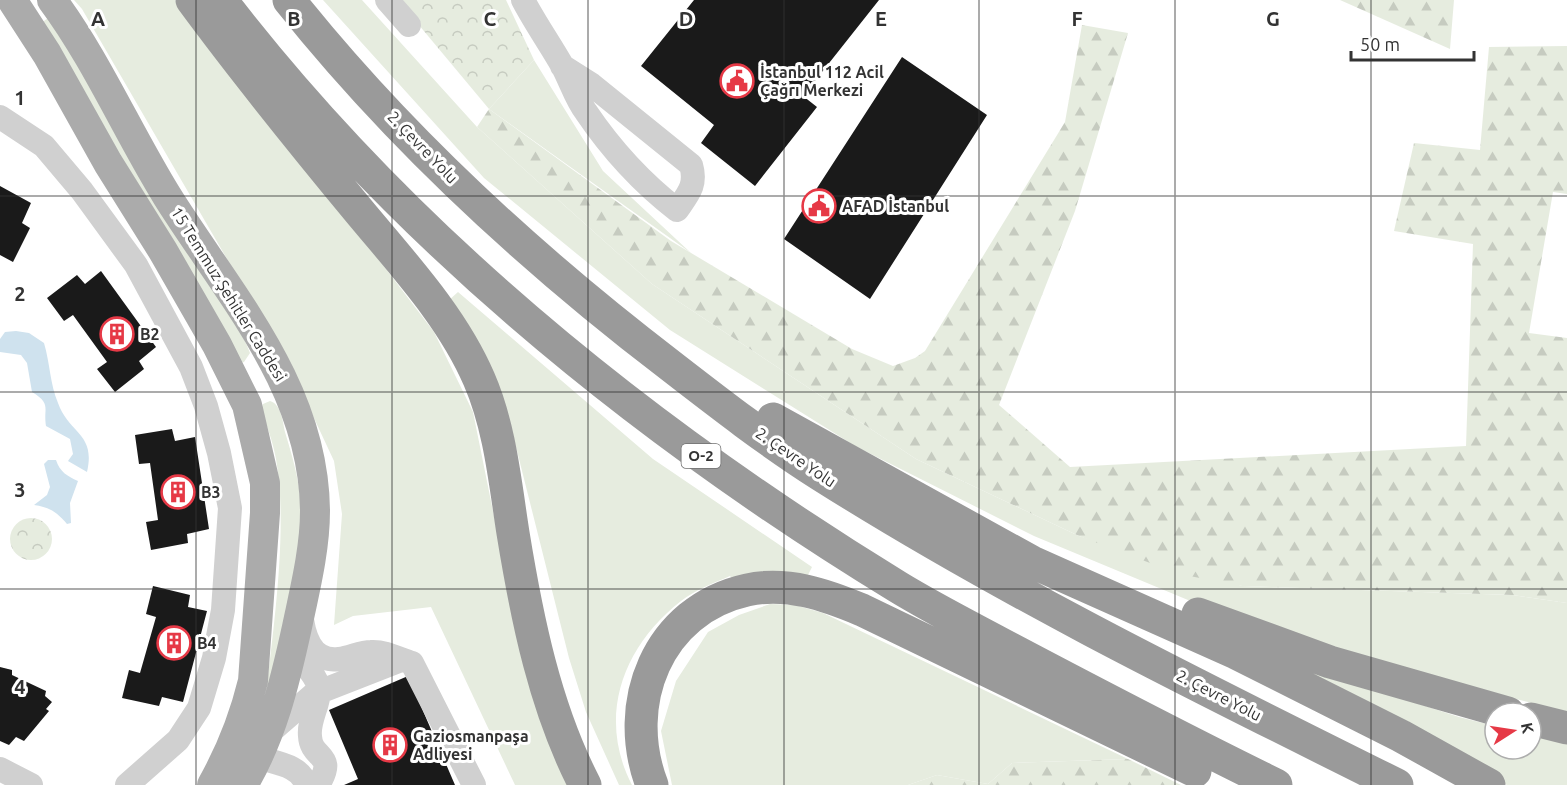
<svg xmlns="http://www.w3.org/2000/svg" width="1567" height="785" font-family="Ubuntu,sans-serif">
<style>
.grass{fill:#e6ecdf}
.forest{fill:url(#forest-firs)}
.park{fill:url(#park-crowns)}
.water{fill:#cfe2ee}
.building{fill:#1a1a1a}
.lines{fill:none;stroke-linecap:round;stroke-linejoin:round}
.minor{stroke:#d0d0d0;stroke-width:24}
.major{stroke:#ababab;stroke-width:30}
.highway{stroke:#9a9a9a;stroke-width:33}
.grid{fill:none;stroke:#333;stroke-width:1.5;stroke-opacity:0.55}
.labels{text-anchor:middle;stroke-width:6;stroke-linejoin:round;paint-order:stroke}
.shield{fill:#fff;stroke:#707070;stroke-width:1.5}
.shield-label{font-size:15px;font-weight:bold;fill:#333}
.poi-label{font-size:16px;font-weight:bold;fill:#333;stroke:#fff;text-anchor:start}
.street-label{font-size:16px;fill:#333;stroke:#fff}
.grid-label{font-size:20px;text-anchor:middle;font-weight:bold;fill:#333;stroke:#fff;stroke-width:6;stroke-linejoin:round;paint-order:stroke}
</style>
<defs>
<pattern id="forest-firs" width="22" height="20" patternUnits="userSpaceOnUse" patternTransform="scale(1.5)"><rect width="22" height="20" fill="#e6ecdf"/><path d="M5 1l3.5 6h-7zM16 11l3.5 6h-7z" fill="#c6cbc0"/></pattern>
<pattern id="park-crowns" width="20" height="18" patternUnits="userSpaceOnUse" patternTransform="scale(1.5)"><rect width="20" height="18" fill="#e6ecdf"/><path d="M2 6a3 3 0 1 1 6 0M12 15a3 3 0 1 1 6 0" fill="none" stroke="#c6cbc0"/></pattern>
</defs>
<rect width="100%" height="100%" fill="#fff"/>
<path class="grass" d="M74,0H175L200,38L370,248L434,332L473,412L498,536L574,785H515L431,607L353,616L334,625L342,514L334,461L292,371L82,9Z
M323,0H362L477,127L652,284L916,459L1079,536L1242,586L1512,595L1567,603V712L1370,662L1200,605L1034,536L855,446L670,330L484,178Z
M51,16L245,341L250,353L244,362L240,363L41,23Z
M534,60L603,171L691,253L489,109Z
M458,292L653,459L812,567L808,575L733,580L730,576C714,583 695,590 681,601C622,647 597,718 632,785H619L586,712L569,658L510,423L448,301Z
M270,401C281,404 283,422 285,432C292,455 299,479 301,504C305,559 281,639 266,693C274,623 288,527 276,459C273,442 267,426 261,410L263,404Z
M770,604L795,605L823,613L1128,759L1012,763L988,784L937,775L908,785H672L661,731L676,681L708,632L739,615Z
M1309,668L1459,717L1495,726V749H1531V734L1567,743V785H1507L1303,678Z"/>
<path class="forest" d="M1340,0H1454L1450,49Z
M1082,25L1128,33L1075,211L999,405L1070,467L1466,446L1473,244L1394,231L1414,143L1480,150L1489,47L1567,46V194L1553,192L1529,333L1567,338V603L1512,595L1242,586L1179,574L1079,536L916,459L652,284L477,127L489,109L671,241L852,349L893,366L915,358L925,351L1065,122Z
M1128,759L1181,785H908L937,775L988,784L1012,763Z"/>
<path class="park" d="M398,0H506L534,60L489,109Z
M10 539a21 21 0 1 1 42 0a21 21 0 1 1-42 0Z"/>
<path class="water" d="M16,331L29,333L44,343C50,363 50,384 58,403C69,434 96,433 87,472L68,461L73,454L70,439L46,426C43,408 52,404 32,392L27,363L21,355L0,352V339L5,332Z
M48,460H56C60,472 67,476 78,481L70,503L71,523L67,524C57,512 49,507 34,505L47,495L50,487L44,464Z"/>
<path class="building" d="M694,0H879L803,96L817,107L755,186L701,143L714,125L641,66Z
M902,57L987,115L870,299L784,239Z
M0,186L31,203L22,223L30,228L13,262L0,255Z
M101,271L156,347L139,361L144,369L115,392L97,369L107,362L73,315L64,321L47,298L77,275L85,284Z
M172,429L175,441L195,437L209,529L187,534L188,543L151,550L146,522L158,520L150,463L139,464L135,435Z
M153,586L190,595L188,607L207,611L183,702L162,697L159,706L122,698L129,670L140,673L156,617L146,614Z
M0,667L12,670V675L46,691L45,696L52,702L46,709L49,711L24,741L16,737L9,745L0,741Z
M408,676L455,785H344L358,779L329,710Z"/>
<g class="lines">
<path class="minor" d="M387,0L409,25
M523,0C535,23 550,44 563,67C571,82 576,99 586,112C611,149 641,182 677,210C688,194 697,185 691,165L592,85L562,66
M0,117L44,146L82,191L136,265L191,367L206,406L219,453L230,508L223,610L214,658L199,708L178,740L127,785
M301,611C303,633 310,663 339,659C350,658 360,652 371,652C385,651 399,659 412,663L474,785
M293,645C298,660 314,671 318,685C322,701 308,719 310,736C311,760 338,753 318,785
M269,733L314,694L401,660
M257,757C275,763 301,765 306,785
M0,769L31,785"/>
<path class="major" d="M12,0L47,54L108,163L163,251L217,345L247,405L265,483V513L253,681C244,718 230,753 212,785
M52,0C96,59 128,133 167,196C229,295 314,387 315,511C315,549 305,589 297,627C285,682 272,736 243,785"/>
<path class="highway" d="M192,0C245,72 301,141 358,210C401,262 452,316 479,379C500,427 505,482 513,533C527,619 545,708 585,785
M221,0C404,238 643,431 898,587C934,609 972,628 1009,648C1098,695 1186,741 1276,785
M289,0C399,138 531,259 671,366C720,404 769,442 821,475C1006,592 1202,688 1397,785
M773,419L1032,562L1236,653L1401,736L1489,785
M1198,614L1330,662L1508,713
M1531,719L1567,728
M652,785C621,704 657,610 747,590C787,581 826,595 862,610L1195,771"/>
</g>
<path class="grid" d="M196,0V785M392,0V785M588,0V785M784,0V785M979,0V785M1175,0V785M1371,0V785M0,196H1567M0,392H1567M0,589H1567"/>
<defs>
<symbol id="civic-ring" viewBox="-11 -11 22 22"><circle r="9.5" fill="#fff" stroke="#e63946" stroke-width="1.5"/><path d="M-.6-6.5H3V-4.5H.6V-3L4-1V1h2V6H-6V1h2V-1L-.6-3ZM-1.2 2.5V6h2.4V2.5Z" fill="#e63946"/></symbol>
<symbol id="building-ring" viewBox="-11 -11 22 22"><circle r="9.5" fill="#fff" stroke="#e63946" stroke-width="1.5"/><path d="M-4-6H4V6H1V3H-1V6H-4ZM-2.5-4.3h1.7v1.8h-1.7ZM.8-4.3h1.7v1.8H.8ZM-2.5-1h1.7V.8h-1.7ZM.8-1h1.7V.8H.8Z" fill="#e63946"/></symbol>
</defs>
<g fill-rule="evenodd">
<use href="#civic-ring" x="718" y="62" width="38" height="38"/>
<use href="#civic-ring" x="800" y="187" width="38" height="38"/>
<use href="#building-ring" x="98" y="315" width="38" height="38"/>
<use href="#building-ring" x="159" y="473" width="38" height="38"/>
<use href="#building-ring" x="155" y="624" width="38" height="38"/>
<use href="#building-ring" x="371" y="726" width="38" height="38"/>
</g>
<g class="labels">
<rect class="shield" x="681.5" y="444" width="39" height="24" rx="4.5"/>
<g class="shield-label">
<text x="701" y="461">O-2</text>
</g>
<g class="poi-label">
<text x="760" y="78">İstanbul 112 Acil<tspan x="760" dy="18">Çağrı Merkezi</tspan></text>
<text x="842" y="212">AFAD İstanbul</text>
<text x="140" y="340">B2</text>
<text x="201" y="498">B3</text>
<text x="197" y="649">B4</text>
<text x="413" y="742">Gaziosmanpaşa<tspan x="413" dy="18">Adliyesi</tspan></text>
</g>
<g class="street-label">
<text transform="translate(423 147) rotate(46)" y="6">2. Çevre Yolu</text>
<text transform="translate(229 294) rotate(58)" y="6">15 Temmuz Şehitler Caddesi</text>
<text transform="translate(796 457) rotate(34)" y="6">2. Çevre Yolu</text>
<text transform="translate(1219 695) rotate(27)" y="6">2. Çevre Yolu</text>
</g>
</g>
<g class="grid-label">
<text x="98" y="26">A</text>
<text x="294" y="26">B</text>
<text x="490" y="26">C</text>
<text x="686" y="26">D</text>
<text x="881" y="26">E</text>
<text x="1077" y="26">F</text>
<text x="1273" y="26">G</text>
<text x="20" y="105">1</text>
<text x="20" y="301">2</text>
<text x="20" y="497">3</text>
<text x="20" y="694">4</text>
</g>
<g transform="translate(1513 731) rotate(78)"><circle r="28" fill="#ffffff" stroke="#adadad" stroke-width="1.5"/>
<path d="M0-4.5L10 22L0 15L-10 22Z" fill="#e63946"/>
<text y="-9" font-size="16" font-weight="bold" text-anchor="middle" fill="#333333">K</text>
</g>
<path d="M1351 51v9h123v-9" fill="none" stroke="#333333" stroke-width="3"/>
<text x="1360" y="51" font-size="18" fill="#333333" stroke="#ffffff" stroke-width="4.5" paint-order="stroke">50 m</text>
</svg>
